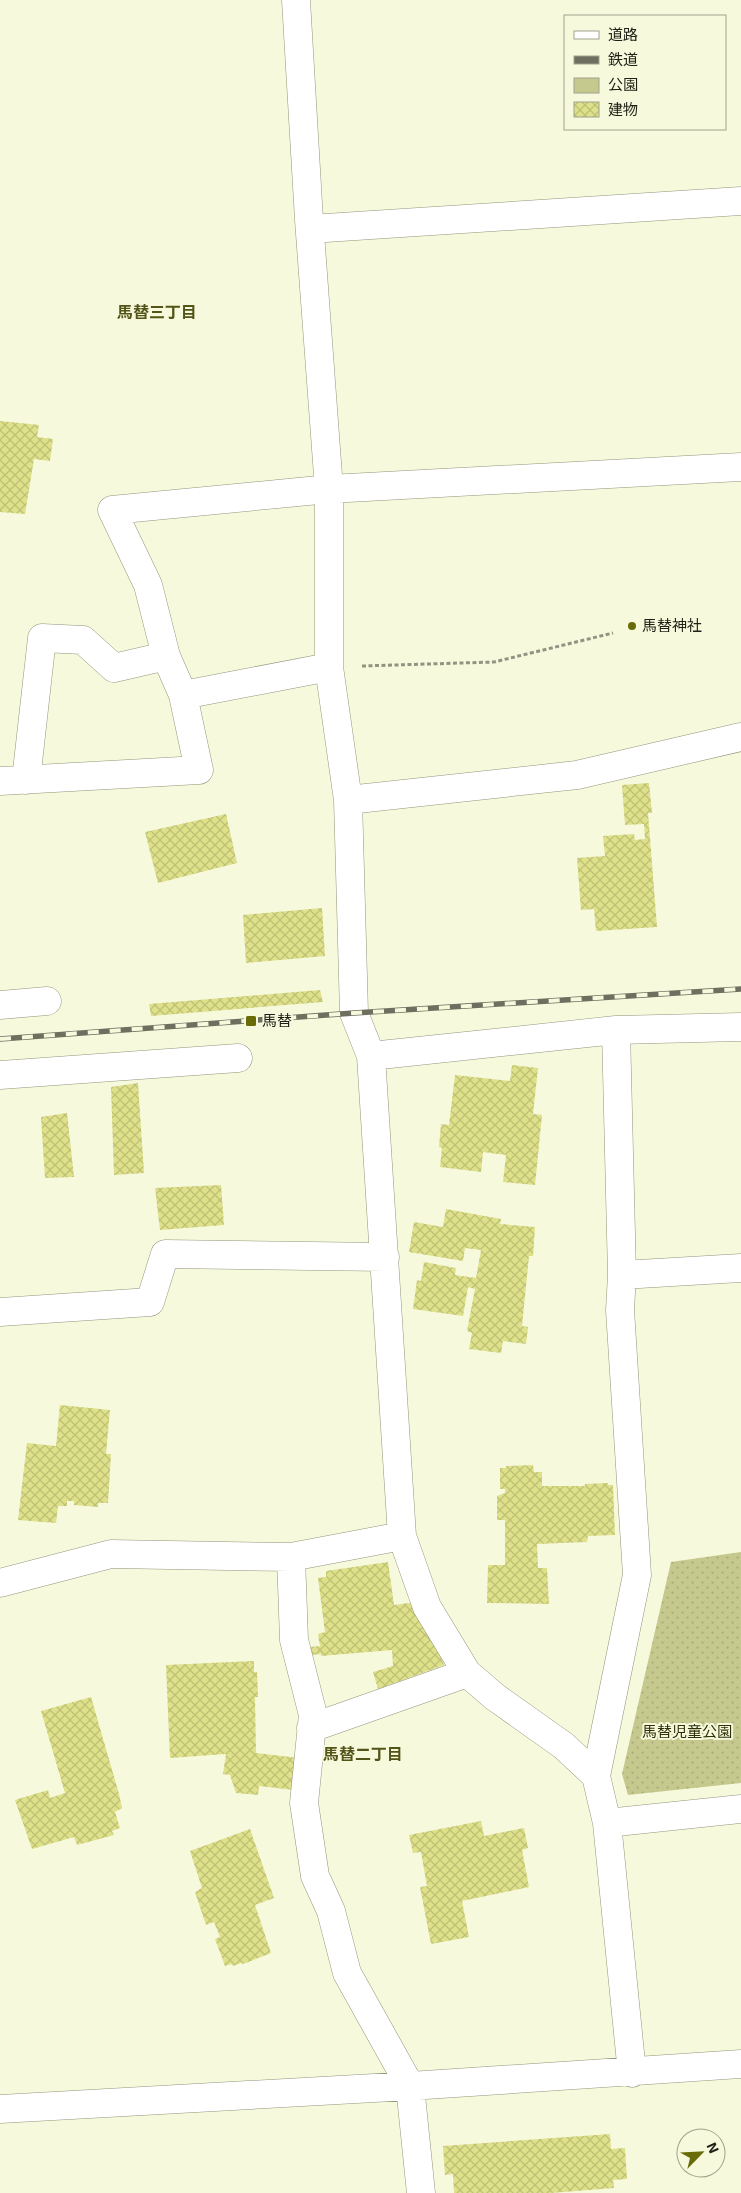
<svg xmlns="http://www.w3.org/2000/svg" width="741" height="2193" font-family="'Exo 2','Noto Sans JP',sans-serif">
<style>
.green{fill:url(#green-dots)}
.building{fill:url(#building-cross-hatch)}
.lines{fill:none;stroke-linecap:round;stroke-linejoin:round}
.street-casing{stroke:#93957b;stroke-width:29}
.path{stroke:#929380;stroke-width:3;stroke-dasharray:4 2.5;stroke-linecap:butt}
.street{stroke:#fff;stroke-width:28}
.rail-casing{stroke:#6e6f5e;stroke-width:5.5}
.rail{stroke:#f7f9dd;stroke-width:4;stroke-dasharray:11;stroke-linecap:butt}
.poi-dot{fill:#696a08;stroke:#f7f9dd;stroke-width:2}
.labels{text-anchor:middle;stroke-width:4;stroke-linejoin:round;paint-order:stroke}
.poi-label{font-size:15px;fill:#1f1f15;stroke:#f7f9dd;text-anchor:start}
.park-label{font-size:15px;fill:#2f3009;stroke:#f7f9dd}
.neighbourhood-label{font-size:16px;font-weight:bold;fill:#535418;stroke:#f7f9dd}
</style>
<defs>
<pattern id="green-dots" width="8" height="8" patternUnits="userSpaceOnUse" patternTransform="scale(1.25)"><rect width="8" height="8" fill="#c6c98e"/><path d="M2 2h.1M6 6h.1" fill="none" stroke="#aaac7a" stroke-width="1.8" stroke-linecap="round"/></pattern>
<pattern id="building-cross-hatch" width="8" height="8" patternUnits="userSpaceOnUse" patternTransform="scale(1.25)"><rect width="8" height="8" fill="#dee189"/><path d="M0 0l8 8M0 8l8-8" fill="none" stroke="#bec175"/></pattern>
</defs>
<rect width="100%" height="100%" fill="#f7f9dd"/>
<path class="green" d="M741,1552V1783L628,1795L622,1774L671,1562Z"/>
<path class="building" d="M0,421L39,425L37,437L53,439L50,461L34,459L25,514L0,512Z
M649,783L652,813H648L657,927L596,931L594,909L581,910L577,858L605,856L603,836L634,834L635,840L645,839L644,824L625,825L622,785Z
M226,814L237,863L158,883L145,832Z
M322,908L325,956L246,963L243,915Z
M320,990L323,1002L151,1016L149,1004Z
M512,1065L538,1068L533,1114L542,1115L535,1185L503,1182L506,1155L483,1152L481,1172L440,1167L442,1148L439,1147L441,1124L449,1125L455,1075L510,1081Z
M138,1083L144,1173L114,1175L111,1087Z
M67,1113L74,1177L45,1178L41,1117Z
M221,1185L224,1225L160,1230L155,1188Z
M446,1209L501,1219L500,1224L535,1227L533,1256H529L522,1326L528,1327L526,1344L503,1341L501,1353L469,1349L472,1333L467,1331L475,1289L468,1287L463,1316L413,1309L417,1280L421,1281L424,1262L456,1268L455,1275L476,1278L481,1250L465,1248L463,1261L409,1252L414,1222L443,1227Z
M60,1405L110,1410L106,1454H111L108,1503H98V1507L74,1505V1501H67V1506H58L56,1523L18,1520L27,1443L56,1446Z
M533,1465L534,1472H542V1486H585V1484L608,1483V1485H613L615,1535L588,1536L587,1542L537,1544L538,1568H547L549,1604L487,1603L488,1565H505V1520H497V1496L505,1493V1489H500V1468H506V1466Z
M388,1562L394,1605L416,1602L428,1623L444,1665L378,1689L373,1672L393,1666L392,1650L321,1656V1654L311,1655L310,1647L320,1646L318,1634L325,1632L318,1578L326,1577V1571Z
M254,1661V1672H257L258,1697H255L256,1753L299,1758L294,1790L259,1786L258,1795L236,1793L230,1775L223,1774L226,1754L170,1758L166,1665Z
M91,1697L119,1794L122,1808L115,1812L120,1828L112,1831L114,1835L77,1845L74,1837L32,1849L15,1800L48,1790L50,1798L65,1793L41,1711Z
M481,1821L484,1836L524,1828L528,1848L522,1850L529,1887L462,1901L469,1937L431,1944L420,1887L427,1886L421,1852L413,1853L409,1835Z
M250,1829L274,1898L255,1905L271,1953L243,1964L241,1963L233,1966L231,1964L225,1966L215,1939L220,1937L214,1922L206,1925L195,1892L202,1888L190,1851Z
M610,2134L611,2149L625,2148L627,2179L613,2180L614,2188L551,2193H454L453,2174L445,2175L443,2146Z"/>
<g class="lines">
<defs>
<path id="street" d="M296,0L309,220L329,489V667L348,800L354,1013L371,1056L616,1030L741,1027
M310,229L741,201
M183,695L329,667
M26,780L42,638L83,640L114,668L166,656
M0,781L199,770L183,695L166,656L148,585L112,510L329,489L741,467
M348,800L577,775L741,737
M0,1005L47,1001
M616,1030L622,1275L741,1268
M371,1056L402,1536L427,1607L467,1673L495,1697L564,1746L596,1776L607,1823L632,2073
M0,1075L238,1058
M0,1312L150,1302L165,1254L385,1257
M291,1557L294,1640L313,1715L304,1803L315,1876L331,1911L347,1973L410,2086L741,2064
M0,1583L111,1554L291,1557L402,1536
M311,1728L467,1673
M596,1776L637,1575L620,1310L622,1275
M607,1823L741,1809
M0,2109L410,2086L421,2193"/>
</defs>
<use href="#street" class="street-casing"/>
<path class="path" d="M362,666L494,662L613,633"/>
<use href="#street" class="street"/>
<defs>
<path id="rail" d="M0,1039L354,1013L741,989"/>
</defs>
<use href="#rail" class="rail-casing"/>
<use href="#rail" class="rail"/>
</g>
<g class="poi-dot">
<circle cx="632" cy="626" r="5"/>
<rect x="245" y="1015" width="12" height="12" rx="2.5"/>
</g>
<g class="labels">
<g class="poi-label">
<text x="642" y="631">馬替神社</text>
<text x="262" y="1026">馬替</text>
</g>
<g class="park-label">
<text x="687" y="1737">馬替児童公園</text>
</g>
<g class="neighbourhood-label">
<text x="157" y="318">馬替三丁目</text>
<text x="363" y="1760">馬替二丁目</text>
</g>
</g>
<rect x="564" y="15" width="162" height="115" fill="#f7f9dd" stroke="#a1a28d"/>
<rect x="574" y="31" width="25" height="8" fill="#ffffff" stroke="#a1a28d"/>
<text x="608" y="40" font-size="15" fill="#1f1f15">道路</text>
<rect x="574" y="56" width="25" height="8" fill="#6e6f5e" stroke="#a1a28d"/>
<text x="608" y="65" font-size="15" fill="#1f1f15">鉄道</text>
<rect x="574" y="78" width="25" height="15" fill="#c6c98e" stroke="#a1a28d"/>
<text x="608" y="90" font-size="15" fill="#1f1f15">公園</text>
<rect x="574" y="102" width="25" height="15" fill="url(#building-cross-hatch)" stroke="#a1a28d"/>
<text x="608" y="115" font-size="15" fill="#1f1f15">建物</text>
<g transform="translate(701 2153) rotate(66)"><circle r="24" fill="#f7f9dd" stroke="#a1a28d"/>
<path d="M0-4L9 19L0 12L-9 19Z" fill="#696a08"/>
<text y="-8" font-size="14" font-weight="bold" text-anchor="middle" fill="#1f1f15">N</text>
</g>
</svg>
